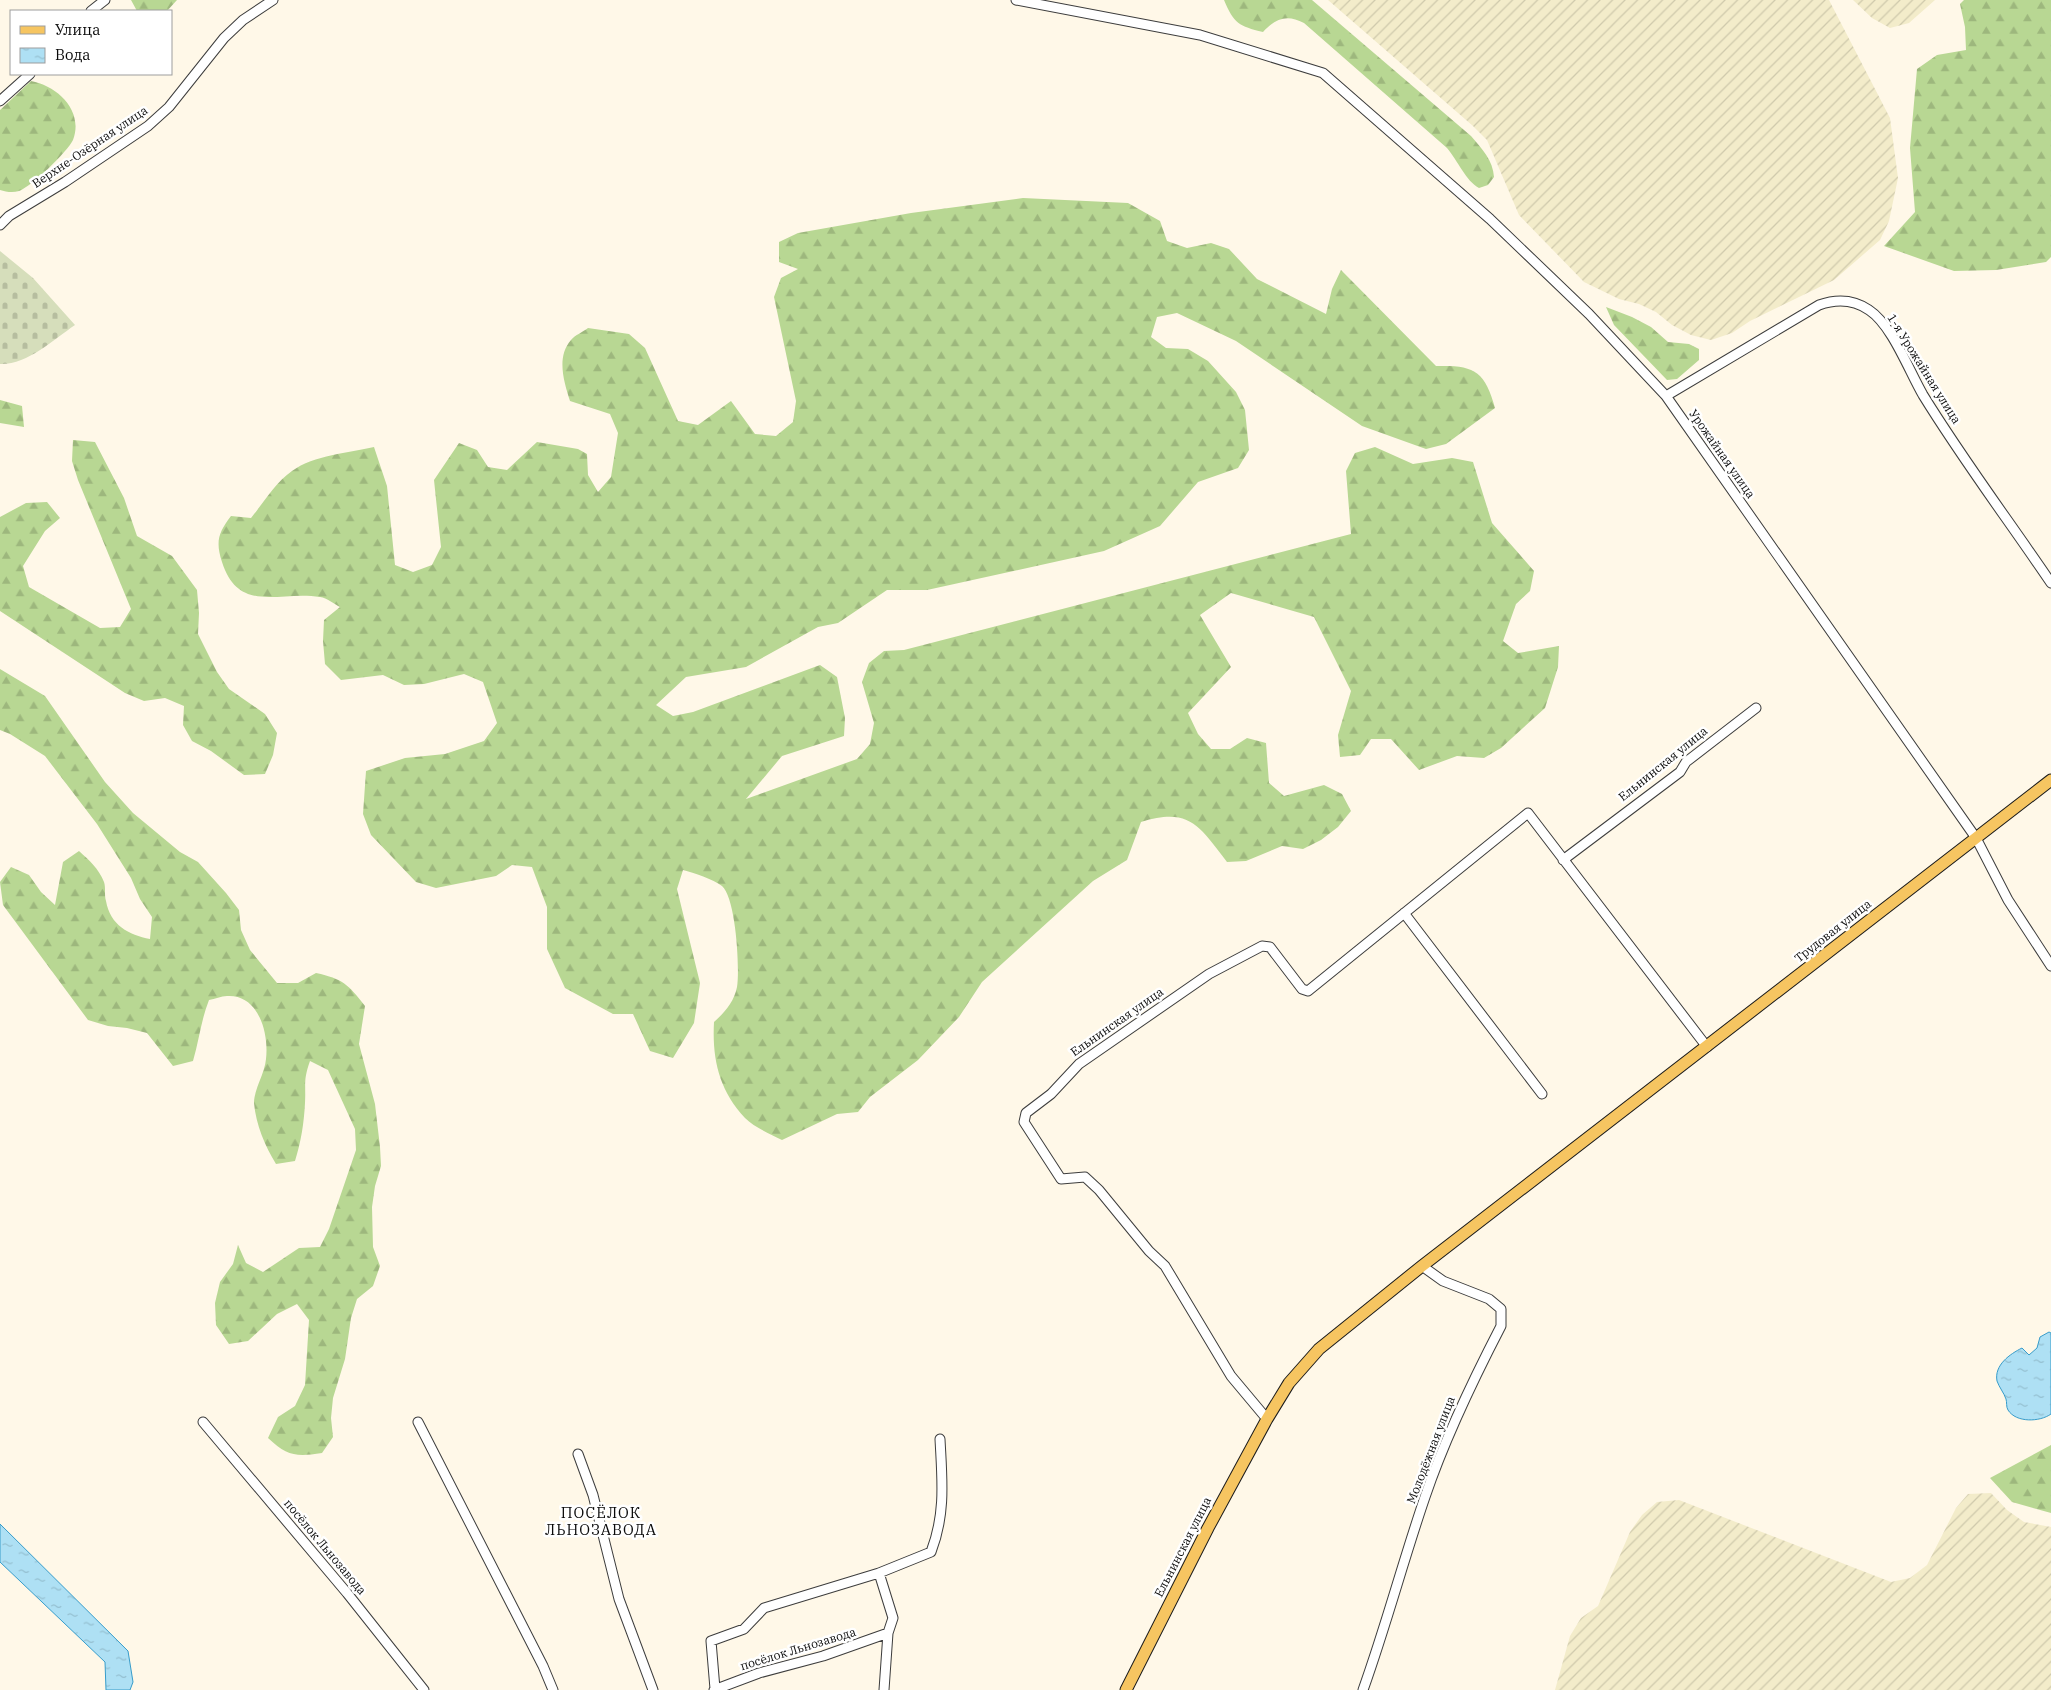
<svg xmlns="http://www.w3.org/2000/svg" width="2051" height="1690" font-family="'IBM Plex Serif',serif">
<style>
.farmland{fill:url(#farmland-furrows)}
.forest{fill:url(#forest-firs)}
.cemetery{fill:url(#cemetery-stones)}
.water{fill:url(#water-ripples);stroke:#379cca}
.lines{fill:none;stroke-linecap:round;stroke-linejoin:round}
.minor-casing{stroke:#3d3d3d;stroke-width:11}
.major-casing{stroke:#1b1b1b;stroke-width:13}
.minor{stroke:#fff;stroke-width:9}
.major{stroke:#f6c561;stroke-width:11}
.labels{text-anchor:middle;stroke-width:5;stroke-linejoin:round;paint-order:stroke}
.street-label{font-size:12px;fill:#0a0a0a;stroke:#fff}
.quarter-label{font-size:15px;letter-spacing:1px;fill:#0a0a0a;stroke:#fff}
</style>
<defs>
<pattern id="farmland-furrows" width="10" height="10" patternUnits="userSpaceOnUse" patternTransform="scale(1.25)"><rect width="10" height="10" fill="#f3ecca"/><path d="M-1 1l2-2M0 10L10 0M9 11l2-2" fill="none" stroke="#cfc9ac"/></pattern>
<pattern id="forest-firs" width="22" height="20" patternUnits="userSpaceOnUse" patternTransform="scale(1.25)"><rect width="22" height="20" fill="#b8d793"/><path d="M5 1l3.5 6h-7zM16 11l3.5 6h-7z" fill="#9db77d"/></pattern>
<pattern id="cemetery-stones" width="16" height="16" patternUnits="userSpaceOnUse" patternTransform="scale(1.25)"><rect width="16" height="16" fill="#d6debb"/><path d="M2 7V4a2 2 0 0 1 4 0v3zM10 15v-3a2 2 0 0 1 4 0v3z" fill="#b6bd9f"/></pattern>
<pattern id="water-ripples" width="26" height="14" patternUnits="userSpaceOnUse" patternTransform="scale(1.25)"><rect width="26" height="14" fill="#aee0f4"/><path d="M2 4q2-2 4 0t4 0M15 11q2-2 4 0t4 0" fill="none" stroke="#94bfd0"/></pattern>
</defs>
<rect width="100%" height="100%" fill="#fff8e8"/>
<path class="farmland" d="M1328,0H1829L1890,118L1898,178L1889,221L1880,240L1834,280L1750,321L1732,333L1711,340L1691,335L1672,325L1656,312L1639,304L1619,299L1584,282L1519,215L1487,140L1473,126Z
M1853,0H1935L1909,23L1890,28L1872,18Z
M1991,1493L2007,1510L2024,1522L2051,1527V1690H1555L1570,1636L1581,1618L1598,1606L1630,1532L1642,1515L1657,1502L1679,1500L1891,1582L1910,1578L1927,1565L1956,1508L1968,1494Z"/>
<path class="forest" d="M131,0H177L167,11H137Z
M1224,0H1312L1471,136C1482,149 1493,160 1494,177L1488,185L1479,188C1466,181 1458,161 1447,148L1304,23C1287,14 1276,18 1263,32C1239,26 1234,24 1224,0Z
M1964,0H2051V257L2046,262L1996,270L1954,271L1884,246L1915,212L1910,148L1917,69L1937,55L1966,50L1965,27L1960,4Z
M31,81C58,86 84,111 73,140C68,151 31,187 19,191C13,193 6,192 0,190V110Z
M1023,198L1128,203L1160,221L1167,241L1187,248L1211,243L1229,249L1257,279L1326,314L1332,289L1341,270L1436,366C1473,365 1485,370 1495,408L1446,444L1426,449L1362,426L1236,341L1177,313L1157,317L1151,337L1166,348L1188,349L1208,361L1236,392L1245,410L1249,450L1238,468L1198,482L1160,526L1104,551L927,590H887L838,623L818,627L746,667L686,677L656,705L673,716L693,712L820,665L837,677L845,718L844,736L782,756L746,799L857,759L870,744L874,723L862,682L869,663L884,651L904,650L1351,534L1346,471L1355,453L1375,447L1413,464L1452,458L1473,462L1492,523L1534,571L1530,591L1516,604L1503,641L1518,653L1559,646L1558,667L1545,708L1501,748L1484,758L1457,756L1419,770L1391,739H1371L1360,755L1340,757L1338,735L1351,691L1314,617L1231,593L1200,615L1231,667L1188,713L1198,734L1211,749H1230L1247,738L1266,743L1269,783L1284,796L1324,785L1342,794L1351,811L1338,827L1321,840L1303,849L1282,846L1246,861L1227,862C1199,826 1190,807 1141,822L1127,860L1093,881L982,982L959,1017L918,1060L870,1097L858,1112L837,1114L782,1140C770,1134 754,1127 745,1118C719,1090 712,1059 714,1022C725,1012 734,1002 737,987C740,969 736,898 722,886C713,879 694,873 683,870L677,889L700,983L694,1023L673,1058L650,1051L633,1014H613L565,988L547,949V907L532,867L512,865L496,876L436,888L416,882L371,835L363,814L366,771L405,758L445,754L484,741L497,723L483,682L464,674L424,684L404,685L383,675L341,680L325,664L323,641L324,620L340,607C334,604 327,598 320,597C280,590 239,615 222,562C215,541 219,532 231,516L251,518C264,502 275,483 292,471C314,455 349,453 374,447L387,486L395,565L413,572L432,565L441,547L434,480L459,443L477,450L488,467L507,470L537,442L578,449L587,454L588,475L598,492L611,477L618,433L610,414L570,401C564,382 556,357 571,340C575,335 583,332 588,328L629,334L645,348L678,421L698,425L731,401L755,434L776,436L793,422L796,401L774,297L781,278L798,269L779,262V242L798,233L911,213Z
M1606,307L1632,317L1651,327L1668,342L1689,344L1699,349V360L1677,379L1667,380L1614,325Z
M0,400L22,406L24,427L0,423Z
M73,440L95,442L124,498L137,536L172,556L197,590L199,613L198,634L217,672L229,689L265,714L277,733L273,755L265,774L244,775L211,751L192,741L183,725L184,706L165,698L144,701L125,693L0,611V517L26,503L47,502L60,518L45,531L23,566L29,587L100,628L120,627L131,609L78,480L72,461Z
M0,669L45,696L105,782L133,813L180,852L198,862L226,893L239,910L241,930L250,950L277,983H298L316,973C343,979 348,984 365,1006L359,1044L375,1104L380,1147L381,1166L375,1186L372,1207L373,1247L380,1266L373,1286L357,1299L351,1318L345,1359L333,1398L331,1418L333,1437L322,1453C296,1457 287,1456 268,1438L278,1417L295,1406L305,1385L309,1320L297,1304L277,1314L248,1341L229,1344L216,1325L215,1303L220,1282L233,1264L238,1245L246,1263L263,1272L299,1248L320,1247L329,1229L356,1150L355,1129L328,1070L310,1061C303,1081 306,1084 305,1103C304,1123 301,1142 295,1161L276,1164C265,1146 256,1125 254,1103C254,1089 265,1073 266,1059C269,1034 259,994 227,996C221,996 215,999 209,1000C201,1020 199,1041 193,1061L173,1066L147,1033L127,1028L108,1026L88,1020L3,905L0,882L11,867L29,875L41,892L55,905L63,862L79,851C89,860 99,869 104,882C106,888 104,895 106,901C110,925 129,935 150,939L152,917L140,899L131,878L97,824L45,756L10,734L0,730Z
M2051,1445V1513L2012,1502L1990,1478Z"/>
<path class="cemetery" d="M0,251L33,278L75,325C53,340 27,365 0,364Z"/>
<path class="water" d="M2049,1332L2051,1333V1414C2040,1422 2016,1423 2008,1410C2006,1407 2007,1402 2006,1399C2004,1393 1999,1387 1997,1381C1994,1365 2010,1354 2022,1348L2029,1355L2037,1348L2040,1337Z
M0,1524L128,1651L133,1682L130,1690H106L105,1662L0,1562Z"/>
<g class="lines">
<defs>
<path id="minor" d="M1016,0L1200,35L1323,73L1490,219L1589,314L1666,396L1976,838L2008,900L2051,966
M91,11L105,0
M0,101L30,74
M0,225L9,216L65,182L148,126L169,107L224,38L243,20L273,0
M1666,396L1819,305C1836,299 1853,299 1869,310C1892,325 1909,371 1923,395C1963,460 2009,521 2051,583
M1563,860L1680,772L1686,762L1756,708
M1404,913L1542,1094
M1267,1419L1231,1376L1165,1266L1149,1251L1099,1190L1085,1177L1061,1179L1024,1122L1026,1113L1051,1094L1079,1064L1209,974L1262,946L1270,947L1302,989L1308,991L1528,813L1707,1047
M203,1422L347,1593L424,1690
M418,1422L543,1666L553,1690
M578,1454L593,1495L619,1599L653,1690
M715,1689L711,1641L744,1629L764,1608L879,1573
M714,1690L759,1673L823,1656L888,1633
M884,1690L888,1633L893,1618L879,1573L931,1552C946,1513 942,1479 940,1439
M1363,1690C1386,1626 1403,1561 1425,1497C1445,1438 1472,1382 1501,1326V1309L1489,1299L1443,1281L1422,1266"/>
<path id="major" d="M1126,1690L1208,1528L1267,1419L1289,1383L1319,1349L1422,1266L2051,780"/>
</defs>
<use href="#minor" class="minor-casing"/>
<use href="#major" class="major-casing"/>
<use href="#minor" class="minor"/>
<use href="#major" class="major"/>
</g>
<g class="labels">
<g class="street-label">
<text transform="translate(90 147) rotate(-34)" y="4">Верхне-Озёрная улица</text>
<text transform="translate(1924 369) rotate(58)" y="4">1-я Урожайная улица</text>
<text transform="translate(1722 454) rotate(55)" y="4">Урожайная улица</text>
<text transform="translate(1663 764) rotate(-39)" y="4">Ельнинская улица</text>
<text transform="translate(1833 931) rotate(-38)" y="4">Трудовая улица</text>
<text transform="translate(1117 1022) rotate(-35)" y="4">Ельнинская улица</text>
<text transform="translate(1431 1450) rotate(-69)" y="4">Молодёжная улица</text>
<text transform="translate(325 1547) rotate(50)" y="4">посёлок Льнозавода</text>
<text transform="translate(1183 1547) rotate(-63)" y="4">Ельнинская улица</text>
<text transform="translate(798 1649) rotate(-17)" y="4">посёлок Льнозавода</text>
</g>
<g class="quarter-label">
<text x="601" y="1518">ПОСЁЛОК<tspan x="601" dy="17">ЛЬНОЗАВОДА</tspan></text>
</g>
</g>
<rect x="10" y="10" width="162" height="65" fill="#ffffff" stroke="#9d9d9d"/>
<rect x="20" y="26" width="25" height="8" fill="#f6c561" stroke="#9d9d9d"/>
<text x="55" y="35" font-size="15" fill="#0a0a0a">Улица</text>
<rect x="20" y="48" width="25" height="15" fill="url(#water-ripples)" stroke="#9d9d9d"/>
<text x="55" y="60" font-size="15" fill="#0a0a0a">Вода</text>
</svg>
